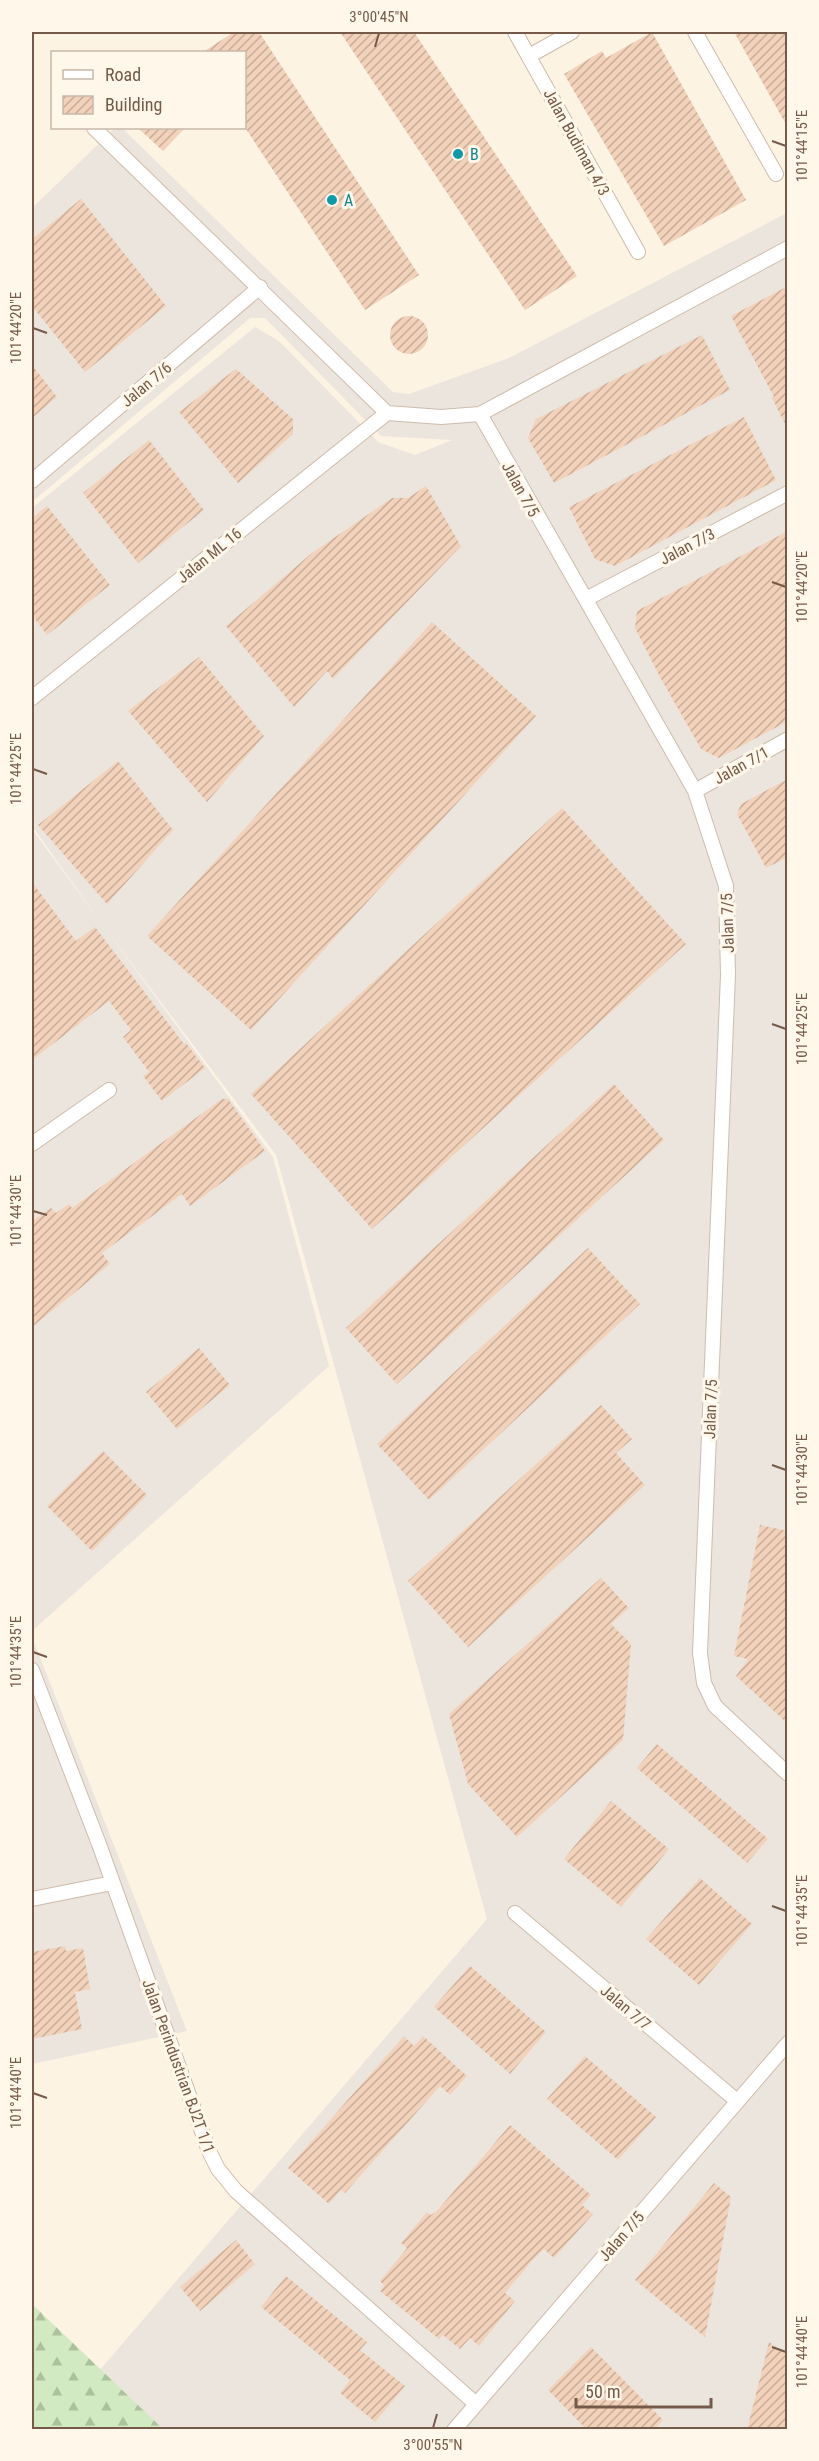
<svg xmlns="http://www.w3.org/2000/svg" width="819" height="2461" font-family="'Roboto Condensed',sans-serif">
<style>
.industrial{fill:#ece5de}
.forest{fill:url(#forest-firs)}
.building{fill:url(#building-hatch)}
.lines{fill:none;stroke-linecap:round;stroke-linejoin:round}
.street-casing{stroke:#cebbaa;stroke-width:16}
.street{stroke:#fff;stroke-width:14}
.ticks{fill:none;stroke:#755a49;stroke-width:2}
.culture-dot{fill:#0f9aa8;stroke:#fff7ea;stroke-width:2}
.labels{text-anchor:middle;stroke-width:6;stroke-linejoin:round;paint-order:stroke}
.street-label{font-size:16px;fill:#755a49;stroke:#fff7ea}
.culture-label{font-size:16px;fill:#0d838f;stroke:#fff7ea;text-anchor:start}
.neatline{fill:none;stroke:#755a49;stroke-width:2}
.ticks-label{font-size:15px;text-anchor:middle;fill:#755a49}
</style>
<defs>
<pattern id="forest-firs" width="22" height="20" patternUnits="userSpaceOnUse" patternTransform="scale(1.5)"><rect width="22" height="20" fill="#d1eac1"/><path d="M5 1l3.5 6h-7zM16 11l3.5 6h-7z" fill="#aec19f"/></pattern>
<pattern id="building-hatch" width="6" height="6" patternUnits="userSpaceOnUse" patternTransform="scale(1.5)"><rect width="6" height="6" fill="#f2d2ba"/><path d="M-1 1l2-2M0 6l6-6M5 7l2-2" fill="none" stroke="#c9ad99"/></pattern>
</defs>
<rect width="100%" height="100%" fill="#fdf3e3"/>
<path class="industrial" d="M115,128H122L393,392L409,394L509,358L787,213V2429H163L99,2371L487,1919L276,1155L105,928L273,1157L329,1366L32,1631V829L99,920L32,826V508L255,327L279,341L378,442L415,455L452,440L381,436L265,318H250L32,502V208Z
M32,1637L187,2031L32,2064Z"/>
<path class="forest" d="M32,2304L163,2429H32Z"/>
<path class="building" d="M234,32H259L419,275L365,310L244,126V52H203Z
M340,32H414L577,276L525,310Z
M652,32L746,200L664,246L564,74L602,51L606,58Z
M734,32H784L788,38V128Z
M138,128H185L163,151Z
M81,199L166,306L85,372L32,306V239Z
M788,286V430L772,398L774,397L731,316Z
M390 335a19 19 0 1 1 38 0a19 19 0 1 1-38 0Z
M702,335L730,390L554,483L528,438L536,419Z
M32,365L57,397L32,418Z
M236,369L293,419V434L238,483L179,412Z
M744,417L776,480L615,566L595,559L569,507Z
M149,440L204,510L138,563L83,493Z
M426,486L461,546L333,679L327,671L294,707L226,626L312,553L392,498H408Z
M47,506L110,585L47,635L32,615V518Z
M788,531V721L719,758L701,749L660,677L635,628L637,611Z
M432,622L536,716L251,1030L147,936Z
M199,657L264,736L207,802L128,711Z
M118,761L173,830L107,904L38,825Z
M788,779V857L766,868L737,814L741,804Z
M562,808L686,944L372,1229L251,1094Z
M32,882L76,941L95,927L184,1044L186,1043L205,1068L162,1101L143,1076L149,1072L123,1037L131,1030L109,1001L32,1060Z
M614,1084L664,1140L397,1384L346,1328Z
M222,1099H228L265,1151L190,1206L182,1194L102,1253L110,1264L32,1327V1221L51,1208L56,1213L69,1204L72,1208Z
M588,1248L640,1304L429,1500L377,1444Z
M199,1348L230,1385L177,1429L146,1392Z
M601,1405L632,1439L616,1453L645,1485L468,1647L408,1581Z
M103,1451L147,1495L92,1551L47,1506Z
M760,1525L788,1531V1724L736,1676L748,1659L734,1656Z
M601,1578L629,1608L611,1624L631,1644L623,1740L517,1837L468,1784L449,1714Z
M657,1744L768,1839L747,1863L637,1768Z
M611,1801L669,1849L621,1907L564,1859Z
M700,1878L752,1924L699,1985L646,1939Z
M65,1946L66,1951L83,1948L90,1989L75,1992L82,2029L32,2039V1952Z
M470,1966L546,2032L510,2074L434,2007Z
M404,2036L414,2046L423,2036L467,2076L450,2095L440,2086L345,2193L341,2190L329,2204L288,2168Z
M585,2056L656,2117L618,2160L547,2099Z
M510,2125L591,2195L582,2205L593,2214L554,2258L544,2249L531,2262L505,2293L515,2301L479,2346L470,2338L460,2349L443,2335L439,2339L380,2291L384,2286L380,2281L407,2248L401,2243L427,2212L431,2215L437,2211Z
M714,2183L731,2197L705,2337L635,2280Z
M236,2240L255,2264L200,2311L180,2287Z
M286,2276L367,2342L360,2350L405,2386L375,2422L340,2393L350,2380L261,2307Z
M769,2342L788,2355V2430H747Z
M591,2347L663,2420L654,2430H587L548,2390Z"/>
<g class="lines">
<defs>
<path id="street" d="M515,32L638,252
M695,32L776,174
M529,56L572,32
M94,128L387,413L441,417L480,414L788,248
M480,414L695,791L726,886L728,975L700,1653L704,1683L715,1706L788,1774
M32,481L260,287
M586,599L788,493
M32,698L387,413
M695,791L788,739
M32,1144L109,1090
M32,1670L99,1844L209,2151L218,2169L236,2191L476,2404
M32,1899L112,1883
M515,1913L737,2101
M454,2430L788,2043"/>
</defs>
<use href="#street" class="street-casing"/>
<use href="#street" class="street"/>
</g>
<path class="ticks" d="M375,47L379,33M772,141L786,146M33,328L47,333M772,582L786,587M33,769L47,774M772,1024L786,1029M33,1211L47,1215M772,1465L786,1470M33,1652L47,1657M772,1906L786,1911M33,2093L47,2098M772,2347L786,2352M433,2428L437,2414"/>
<g class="culture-dot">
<circle cx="458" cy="154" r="6"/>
<circle cx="332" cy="200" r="6"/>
</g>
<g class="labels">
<g class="street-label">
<text transform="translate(577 142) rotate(61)" y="6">Jalan Budiman 4/3</text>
<text transform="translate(146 384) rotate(-40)" y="6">Jalan 7/6</text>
<text transform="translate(521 489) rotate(61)" y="6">Jalan 7/5</text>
<text transform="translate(687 546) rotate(-28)" y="6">Jalan 7/3</text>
<text transform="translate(209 555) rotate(-39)" y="6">Jalan ML 16</text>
<text transform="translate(741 765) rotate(-29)" y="6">Jalan 7/1</text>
<text transform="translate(727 923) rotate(-92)" y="6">Jalan 7/5</text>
<text transform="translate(710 1409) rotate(-88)" y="6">Jalan 7/5</text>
<text transform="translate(626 2007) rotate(40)" y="6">Jalan 7/7</text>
<text transform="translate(179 2066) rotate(70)" y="6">Jalan Perindustrian BJ2T 1/1</text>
<text transform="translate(621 2236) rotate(-49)" y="6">Jalan 7/5</text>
</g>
<g class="culture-label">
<text x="470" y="160">B</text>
<text x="344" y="206">A</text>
</g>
</g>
<rect width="819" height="2461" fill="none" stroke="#fff7ea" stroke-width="66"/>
<rect x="51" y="51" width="195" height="78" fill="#fff7ea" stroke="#c8b8aa" stroke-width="1.5"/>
<rect x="63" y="70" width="30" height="9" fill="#ffffff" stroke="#c8b8aa" stroke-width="1.5"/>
<text x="105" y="81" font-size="18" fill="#755a49">Road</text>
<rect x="63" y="96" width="30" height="18" fill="url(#building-hatch)" stroke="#c8b8aa" stroke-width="1.5"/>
<text x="105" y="111" font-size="18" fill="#755a49">Building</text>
<path d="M576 2398v9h135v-9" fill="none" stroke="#755a49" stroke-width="3"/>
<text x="585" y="2398" font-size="18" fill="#755a49" stroke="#fff7ea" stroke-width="4.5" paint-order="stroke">50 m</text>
<rect x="33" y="33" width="753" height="2395" class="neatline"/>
<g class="ticks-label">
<text x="379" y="22">3°00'45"N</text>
<text transform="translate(802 146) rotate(-90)" y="5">101°44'15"E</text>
<text transform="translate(16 328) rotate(-90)" y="5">101°44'20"E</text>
<text transform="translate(802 587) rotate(-90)" y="5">101°44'20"E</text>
<text transform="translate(16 769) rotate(-90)" y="5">101°44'25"E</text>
<text transform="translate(802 1029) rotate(-90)" y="5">101°44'25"E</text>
<text transform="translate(16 1211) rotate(-90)" y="5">101°44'30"E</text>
<text transform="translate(802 1470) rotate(-90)" y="5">101°44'30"E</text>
<text transform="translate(16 1652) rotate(-90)" y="5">101°44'35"E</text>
<text transform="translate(802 1911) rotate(-90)" y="5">101°44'35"E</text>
<text transform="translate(16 2093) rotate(-90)" y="5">101°44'40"E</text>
<text transform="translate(802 2352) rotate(-90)" y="5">101°44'40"E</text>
<text x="433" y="2450">3°00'55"N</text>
</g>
</svg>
